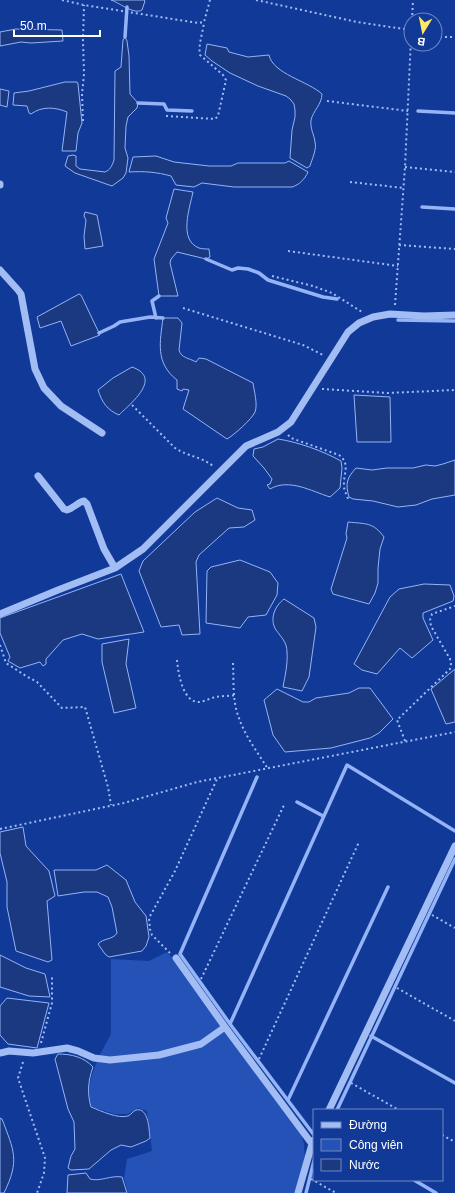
<svg xmlns="http://www.w3.org/2000/svg" width="455" height="1193" font-family="Helvetica,sans-serif">
<style>
.green{fill:#2452b7}
.water{fill:#1a3981;stroke:#94b4f7}
.lines{fill:none;stroke-linecap:round;stroke-linejoin:round}
.stream{stroke:#94b4f7;stroke-width:3.5}
.path{stroke:#a2bcf4;stroke-width:2;stroke-dasharray:2 3;stroke-linecap:butt}
.minor{stroke:#a2bcf4;stroke-width:7}
</style>
<rect width="100%" height="100%" fill="#113998"/>
<path class="green" d="M167,952L174,960L221,1026C214,1031 207,1039 199,1042C174,1052 125,1060 99,1056L111,1034V959L149,961Z
M224,1030L301,1133L304,1144L305,1159L296,1193H128L124,1178L127,1159L152,1151L147,1111L138,1108L128,1114H114L92,1107C86,1089 91,1078 97,1061L202,1046Z"/>
<path class="water" d="M111,0H144L145,1L142,10C134,15 120,3 111,0Z
M16,29L62,30L63,41L31,43L21,42L0,46V32Z
M125,37L127,41L129,56L130,94L138,103L137,108L128,117L126,126L125,148L128,158L126,173L123,178L112,186L75,173L65,166L68,156L73,155L76,156V166L80,169L105,172C110,170 112,166 114,160L115,71L121,67L123,40Z
M207,44L227,48L229,52L248,57L269,55C273,74 308,81 322,94C322,104 313,111 311,120C310,129 314,134 315,142C317,149 312,159 310,166L307,168L290,158L292,130L295,117V110L294,104L290,99L286,96L258,86L230,73L212,61L205,55Z
M65,82H77L78,84L82,123L78,133L76,151H62L67,112C55,107 42,106 31,114L29,113L27,106L13,105L14,93L29,91Z
M0,89L9,91L7,107L0,105Z
M156,156L174,162L209,166H231L238,163H285L289,161L308,172C305,179 299,185 292,187H234L202,183L194,187L176,185L171,176C157,172 143,171 129,172L133,157Z
M174,189L193,192C190,207 178,240 199,248C202,249 206,249 209,249L210,257L206,259L177,252L171,259L170,263L178,296H159L154,259L168,223L166,218Z
M85,212L97,215L103,246L85,249L84,236L86,220L84,216Z
M79,294L81,295L100,335L71,346L61,321L40,328L37,317Z
M163,318H178L182,323L179,350C181,358 189,358 196,362L199,358L206,359L253,383C254,391 258,404 255,412C252,419 234,435 227,439L183,409L189,390L183,389L182,391L177,389V380C155,363 160,342 163,318Z
M132,367C163,378 131,403 119,415C107,410 102,402 98,390L113,378Z
M354,395L390,397L391,442H357Z
M278,439C298,442 323,451 341,461L342,468L340,488L330,497C311,491 289,478 270,489L267,485L270,484L272,479L264,468L253,456L254,449L263,447Z
M455,460V495L432,499L416,505L398,507L373,501L353,499L349,497C345,483 347,478 356,468L372,470L387,468H413L426,465L435,466L443,464Z
M217,498L238,508L252,510L255,520L244,527L229,528L199,555L196,562L200,634L182,635L179,625L161,627L139,571L143,561L195,512Z
M348,522C366,524 373,522 384,537L380,549L378,568V583L375,593L369,604L333,594L331,589L347,538L346,534Z
M240,560L270,572L278,583L277,595L266,615L248,617L240,628L206,623L207,571L211,567Z
M121,574L144,632L98,639L82,634L63,640L46,659V664L43,666L40,662L20,668L8,661L10,657L0,633V618Z
M424,584L450,585L454,596L453,601L423,613V618L433,640L412,658L400,648L377,674L362,670L354,664L390,597L399,589Z
M284,599L314,618L316,627L309,677L302,691L283,687C285,676 288,663 287,652C287,642 281,637 276,630C269,619 275,606 284,599Z
M129,639L126,664L136,708L114,713L102,662V644Z
M455,669V722L446,724L431,689Z
M359,688H370L393,719L379,733L370,738L331,748L285,752L273,735L264,700L277,689L303,702H309L316,698L349,693Z
M23,827L26,846L49,871L55,896L47,901L52,960L48,962L16,951L7,907V882L0,853V832Z
M107,865L126,880L135,902L146,916L149,937L146,946L142,951L109,957L105,954L98,944C103,938 113,940 117,933L112,907L108,897L97,892H84L58,896L54,870H96Z
M0,955L26,968L45,974L50,997L29,996L0,987Z
M7,998L49,1003L37,1048L8,1044L0,1035V1006Z
M58,1054C71,1054 84,1057 93,1067C88,1081 87,1093 91,1107C101,1111 118,1119 128,1116C131,1115 133,1111 136,1110C149,1107 149,1131 150,1138L146,1141L131,1147L121,1145L111,1150L89,1169L71,1170L68,1168L71,1156L75,1149L74,1122L68,1109L55,1059Z
M0,1118L2,1119C14,1151 20,1160 4,1193H0Z
M86,1173L90,1179C100,1182 111,1175 122,1177L127,1193H67L68,1175Z"/>
<g class="lines">
<path class="stream" d="M125,37L127,7
M138,103L164,104L167,110L192,111
M418,111L455,113
M422,207L455,209
M206,259L232,270L238,268L248,269L259,273L268,280L323,297L337,299
M156,318L152,301L159,296
M398,320L455,321
M99,333L114,326L120,322L150,317L163,318
M257,777L180,954L230,1024L314,1135
M297,802L323,816
M230,1024L347,765L455,831
M371,1036L455,1083
M288,1100L388,887
M337,1110L455,859
M414,1180L436,1193
M306,1193L314,1161"/>
<path class="path" d="M62,0L84,5L198,23L204,22L210,0
M256,0L357,22L411,30
M412,20L413,0
M435,37H455
M327,101L408,111
M166,116L215,119L218,116L226,80L223,75L200,55C198,44 203,33 204,22
M83,121L82,94L84,74L83,41L84,5
M405,167L455,172
M350,182L404,188
M399,245L455,249
M288,251L398,266
M272,276L313,286L332,293L362,312
M395,305L405,167L411,38
M183,308L303,345L323,355
M322,389L388,393L455,390
M132,405L175,448C189,457 200,456 213,466
M288,435L291,438L339,455C351,464 343,474 344,486C344,491 347,495 348,499
M0,645L6,663L26,676L37,682L62,708L85,707L108,787L111,805
M177,660C178,671 182,701 198,702C204,702 210,698 216,697C222,696 229,696 235,695
M233,663C234,681 232,701 239,718C245,736 258,753 268,769
M405,741L397,720L450,669L451,664L450,659L431,626L430,620L432,614L455,606
M0,829L124,803L197,782L455,732
M432,915L455,928
M170,953L152,935L150,929L149,918L175,871L217,779
M201,979L285,803
M397,988L455,1021
M41,1043L52,1003V975
M259,1059L359,842
M23,1062L18,1078L45,1158L44,1173L37,1193
M351,1083L399,1110
M442,1135L455,1142
M311,1179L336,1193"/>
<path class="minor" d="M0,185V184
M0,270L18,290L21,294L35,369L44,388L61,406L102,433
M38,476L64,509L67,510C74,508 78,502 84,501L87,504L104,549L115,568
M0,614L58,590L115,568L143,549L246,446L278,432L291,422L348,332L359,323L373,317L390,314L424,316L455,315
M176,958L225,1027L312,1144L314,1140
M0,1053L9,1051L33,1053L67,1048L78,1051L94,1058L110,1060L159,1055L201,1044L225,1027
M329,1110L455,846
M298,1193L312,1144"/>
</g>
<rect x="313" y="1109" width="130" height="72" fill="#113998" stroke="#7088c1"/>
<rect x="321" y="1122" width="20" height="6" fill="#a2bcf4" stroke="#7088c1"/>
<text x="349" y="1129" font-size="12" fill="#ffffff">Đường</text>
<rect x="321" y="1139" width="20" height="12" fill="#2452b7" stroke="#7088c1"/>
<text x="349" y="1149" font-size="12" fill="#ffffff">Công viên</text>
<rect x="321" y="1159" width="20" height="12" fill="#1a3981" stroke="#7088c1"/>
<text x="349" y="1169" font-size="12" fill="#ffffff">Nước</text>
<g transform="translate(423 32) rotate(190)"><circle r="19" fill="#113998" stroke="#7088c1"/>
<path d="M0-3L7 15L0 10L-7 15Z" fill="#ffe865"/>
<text y="-6" font-size="11" font-weight="bold" text-anchor="middle" fill="#ffffff">B</text>
</g>
<path d="M14 30v6h86v-6" fill="none" stroke="#ffffff" stroke-width="2"/>
<text x="20" y="30" font-size="12" fill="#ffffff" stroke="#113998" stroke-width="3" paint-order="stroke">50 m</text>
</svg>
